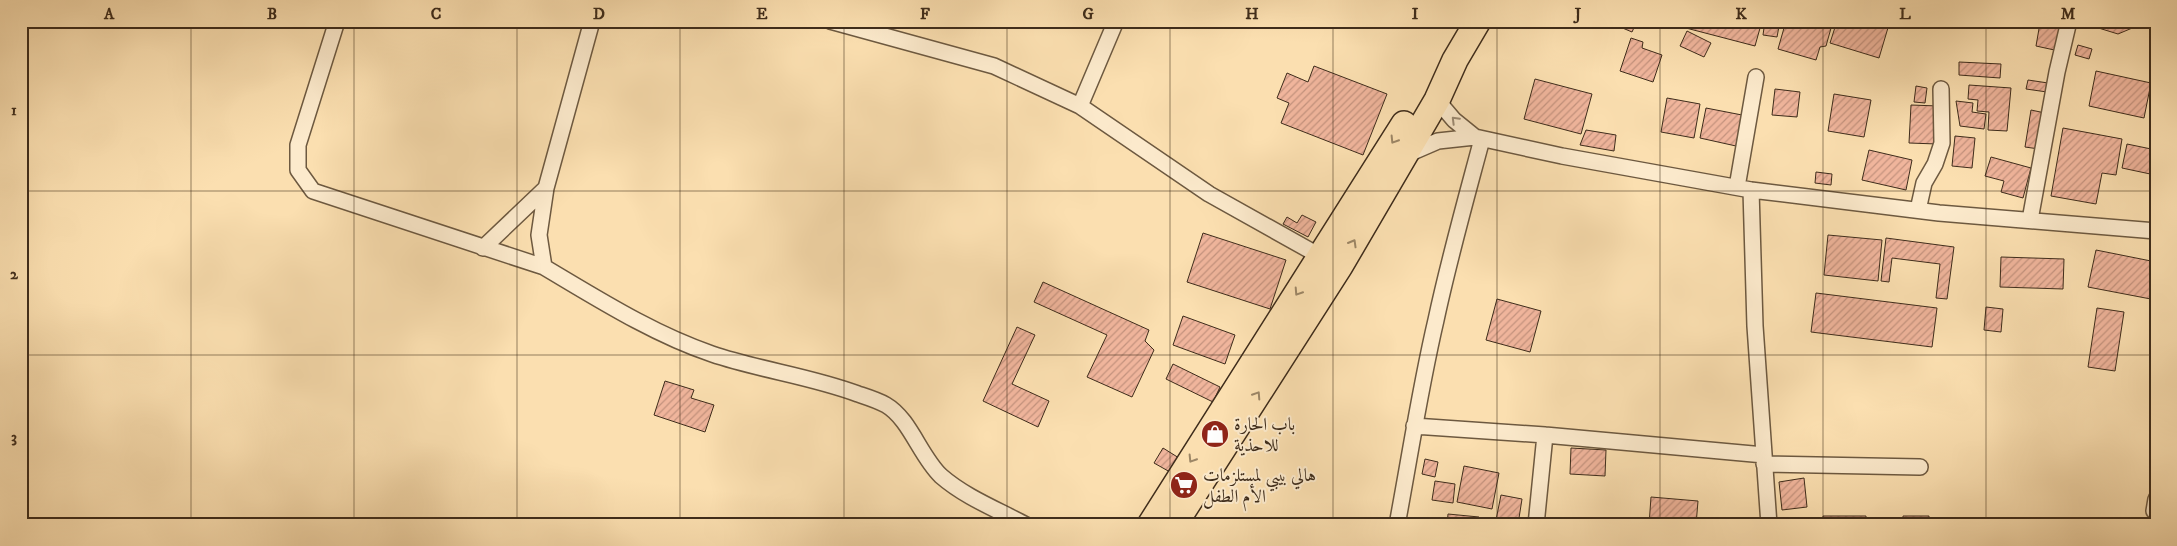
<svg xmlns="http://www.w3.org/2000/svg" width="2177" height="546" font-family="'IM FELL DW Pica',Amiri,serif">
<style>
.building{fill:url(#building-hatch);stroke:#3e2c1b}
.lines{fill:none;stroke-linecap:round;stroke-linejoin:round}
.minor-casing{stroke:#6d5940;stroke-width:18}
.trunk-casing{stroke:#3e2c1b;stroke-width:28}
.minor{stroke:#fceacc;stroke-width:15}
.trunk{stroke:#fbdfb0;stroke-width:25}
.oneway{stroke:#9d8b74}
.oneway2{stroke:#9c8666}
.grid{fill:none;stroke:#3e2c1b;stroke-width:1;stroke-opacity:0.55}
.labels{text-anchor:middle;stroke-width:4;stroke-linejoin:round;paint-order:stroke}
.poi-label{font-size:18px;fill:#3e2c1b;stroke:#fceacc;text-anchor:start}
.neatline{fill:none;stroke:#3e2c1b;stroke-width:2}
.grid-label{font-size:16px;text-anchor:middle;font-weight:bold;fill:#3e2c1b}
</style>
<defs>
<pattern id="building-hatch" width="6" height="6" patternUnits="userSpaceOnUse" patternTransform="scale(1.25)"><rect width="6" height="6" fill="#f0b59c"/><path d="M-1 1l2-2M0 6l6-6M5 7l2-2" fill="none" stroke="#c4937e"/></pattern>
</defs>
<rect width="100%" height="100%" fill="#fbdfb0"/>
<filter id="stains"><feTurbulence type="fractalNoise" baseFrequency=".004" numOctaves="4"/><feColorMatrix values="0 0 0 0 .2 0 0 0 0 .09 0 0 0 0 .02 0 0 0 .5 -.17"/></filter>
<radialGradient id="worn" r=".72"><stop offset=".6" stop-color="#630" stop-opacity="0"/><stop offset="1" stop-color="#630" stop-opacity=".3"/></radialGradient>
<path class="building" d="M1606,21H1637L1632,32Z
M1688,21H1762L1755,46L1686,28Z
M1765,21H1780L1777,37L1763,35Z
M1786,21H1833L1826,46L1820,47L1816,60L1778,49Z
M1837,21H1890L1879,58L1830,43Z
M2021,21H2040L2039,25Z
M2047,21H2064L2059,51L2036,46L2040,23L2047,25Z
M2087,21H2135L2137,26L2118,34L2092,26Z
M1687,31L1711,43L1704,57L1680,46Z
M1631,38L1643,42L1642,48L1662,55L1653,82L1620,71Z
M2078,45L2092,49L2089,59L2075,55Z
M1959,62L2001,64L2000,78L1959,75Z
M1314,66L1387,94L1363,155L1281,123L1289,103L1277,98L1287,73L1308,82Z
M2096,71L2151,83L2144,118L2089,106Z
M1535,79L1592,94L1581,134L1524,119Z
M2028,80L2048,83L2047,92L2026,89Z
M1969,85L2011,88L2007,131L1988,130L1989,112L1977,111L1978,100L1968,99Z
M1916,86L1927,88L1925,103L1914,102Z
M1775,89L1800,92L1797,117L1772,115Z
M1834,94L1871,100L1864,137L1828,131Z
M1667,98L1700,104L1694,138L1661,132Z
M1956,101L1973,103L1972,112L1986,114L1984,129L1960,126Z
M1911,105L1938,106L1937,144L1909,143Z
M1706,108L1742,115L1736,146L1700,138Z
M2031,110L2045,113L2039,149L2025,147Z
M2063,128L2122,139L2116,175L2102,173L2096,204L2051,196Z
M1586,130L1616,135L1614,151L1580,145Z
M1955,136L1975,138L1972,168L1952,166Z
M2127,144L2156,150L2155,175L2122,168Z
M1869,150L1912,160L1906,190L1862,180Z
M1991,157L2031,168L2023,198L2001,192L2004,181L1985,176Z
M1816,172L1832,174L1831,185L1815,183Z
M1302,215L1316,222L1308,237L1283,224L1287,217L1297,223Z
M1203,233L1286,260L1270,309L1187,282Z
M1828,235L1882,240L1878,281L1824,275Z
M1886,238L1954,247L1947,299L1936,298L1940,264L1892,258L1889,282L1881,281Z
M2096,250L2156,262V300L2088,287Z
M2001,257L2064,259L2063,289L2000,287Z
M1043,282L1149,330L1145,341L1154,350L1132,397L1087,377L1107,335L1034,302Z
M1816,293L1937,308L1932,347L1811,332Z
M1497,299L1541,311L1530,352L1486,340Z
M1986,307L2003,309L2001,332L1984,330Z
M2097,308L2124,312L2115,371L2088,367Z
M1183,316L1235,335L1225,364L1173,345Z
M1017,327L1035,335L1012,384L1049,401L1038,427L983,401Z
M1173,364L1220,387L1213,402L1166,379Z
M665,381L694,390L691,398L714,405L705,432L654,415Z
M1163,448L1179,458L1170,472L1154,463Z
M1571,448L1606,450L1605,476L1570,474Z
M1425,459L1438,462L1435,477L1422,474Z
M1464,466L1499,473L1492,509L1457,502Z
M1804,478L1807,507L1782,510L1779,482Z
M1435,481L1455,484L1453,503L1432,500Z
M1501,495L1522,499L1519,518L1531,520L1530,525H1495Z
M1651,497L1698,501L1696,525H1649Z
M1448,514L1479,517L1478,525H1447Z
M1823,516H1866V525H1823Z
M1903,516H1929V525H1903Z
M1968,521L1990,522V525H1968Z"/>
<g class="lines">
<defs>
<path id="minor" d="M337,21L298,145V170L313,191L544,267
M592,21L546,188L539,235L544,267C598,299 653,334 712,354C759,370 810,376 858,394C867,397 877,400 886,405C910,419 920,456 941,476C965,497 998,510 1026,525
M830,21L994,66L1080,106L1209,194L1327,260
M1437,100L1454,120L1475,137
M1080,106L1116,21
M1408,154L1438,141L1475,137L1562,156L1751,190L1939,213L2156,231
M1737,187L1756,77
M1751,190L1755,326L1769,525
M1918,210L1924,183L1935,164L1942,143L1941,89
M2030,220L2057,72L2069,21
M483,248L546,188
M1414,426L1545,435L1764,455
M1764,464L1920,467
M2154,511L2156,499
M1397,525C1410,456 1420,388 1436,320C1449,259 1466,199 1482,139
M1536,525L1545,435"/>
<path id="trunk" d="M1150,525L1404,124
M1174,525L1340,266L1437,100L1455,60L1478,21"/>
</defs>
<use href="#minor" class="minor-casing"/>
<use href="#trunk" class="trunk-casing"/>
<use href="#minor" class="minor"/>
<use href="#trunk" class="trunk"/>
</g>
<defs><path id="oneway-chevron" d="M-2-3.5L2.5 0L-2 3.5" fill="none" stroke-width="1.6" stroke-linecap="round" stroke-linejoin="round" transform="scale(1.25)"/></defs>
<use class="oneway" href="#oneway-chevron" transform="translate(1455 120) rotate(-135)"/>
<g class="oneway2">
<use href="#oneway-chevron" transform="translate(1394 140) rotate(122)"/>
<use href="#oneway-chevron" transform="translate(1353 243) rotate(-60)"/>
<use href="#oneway-chevron" transform="translate(1298 292) rotate(123)"/>
<use href="#oneway-chevron" transform="translate(1257 395) rotate(-57)"/>
<use href="#oneway-chevron" transform="translate(1192 459) rotate(122)"/>
</g>
<path class="grid" d="M191,21V525M354,21V525M517,21V525M680,21V525M844,21V525M1007,21V525M1170,21V525M1333,21V525M1497,21V525M1660,21V525M1823,21V525M1986,21V525M21,191H2156M21,355H2156"/>
<defs>
<symbol id="shop-disc" viewBox="-11 -11 22 22"><circle r="9.5" fill="#8f2418" stroke="#fceacc"/><path d="M-5-2.5h2.3a2.7 3.5 0 0 1 5.4 0H5L5.5 6h-11ZM-1.5-2.5h3a1.5 2.3 0 0 0-3 0Z" fill="#fff"/></symbol>
<symbol id="supermarket-disc" viewBox="-11 -11 22 22"><circle r="9.5" fill="#8f2418" stroke="#fceacc"/><path d="M-6-5.5h2.5l.6 2H6L4.5 2H-2.5L-4.4-4H-6ZM-1.5 3.2a1.3 1.3 0 1 0 .1 0ZM3 3.2a1.3 1.3 0 1 0 .1 0Z" fill="#fff"/></symbol>
</defs>
<g fill-rule="evenodd">
<use href="#shop-disc" x="1199" y="418" width="32" height="32"/>
<use href="#supermarket-disc" x="1168" y="469" width="32" height="32"/>
</g>
<g class="labels">
<g class="poi-label">
<text x="1234" y="430">باب الحارة<tspan x="1234" dy="21">للاحذية</tspan></text>
<text x="1203" y="481">هالي بيبي لمستلزمات<tspan x="1203" dy="21">الأم الطفل</tspan></text>
</g>
</g>
<rect width="2177" height="546" fill="none" stroke="#fbdfb0" stroke-width="55"/>
<rect x="28" y="28" width="2122" height="490" class="neatline"/>
<g class="grid-label">
<text x="109" y="19">A</text>
<text x="272" y="19">B</text>
<text x="436" y="19">C</text>
<text x="599" y="19">D</text>
<text x="762" y="19">E</text>
<text x="925" y="19">F</text>
<text x="1088" y="19">G</text>
<text x="1252" y="19">H</text>
<text x="1415" y="19">I</text>
<text x="1578" y="19">J</text>
<text x="1741" y="19">K</text>
<text x="1905" y="19">L</text>
<text x="2068" y="19">M</text>
<text x="14" y="115">1</text>
<text x="14" y="279">2</text>
<text x="14" y="442">3</text>
</g>
<rect width="100%" height="100%" filter="url(#stains)"/>
<rect width="100%" height="100%" fill="url(#worn)"/>
</svg>
